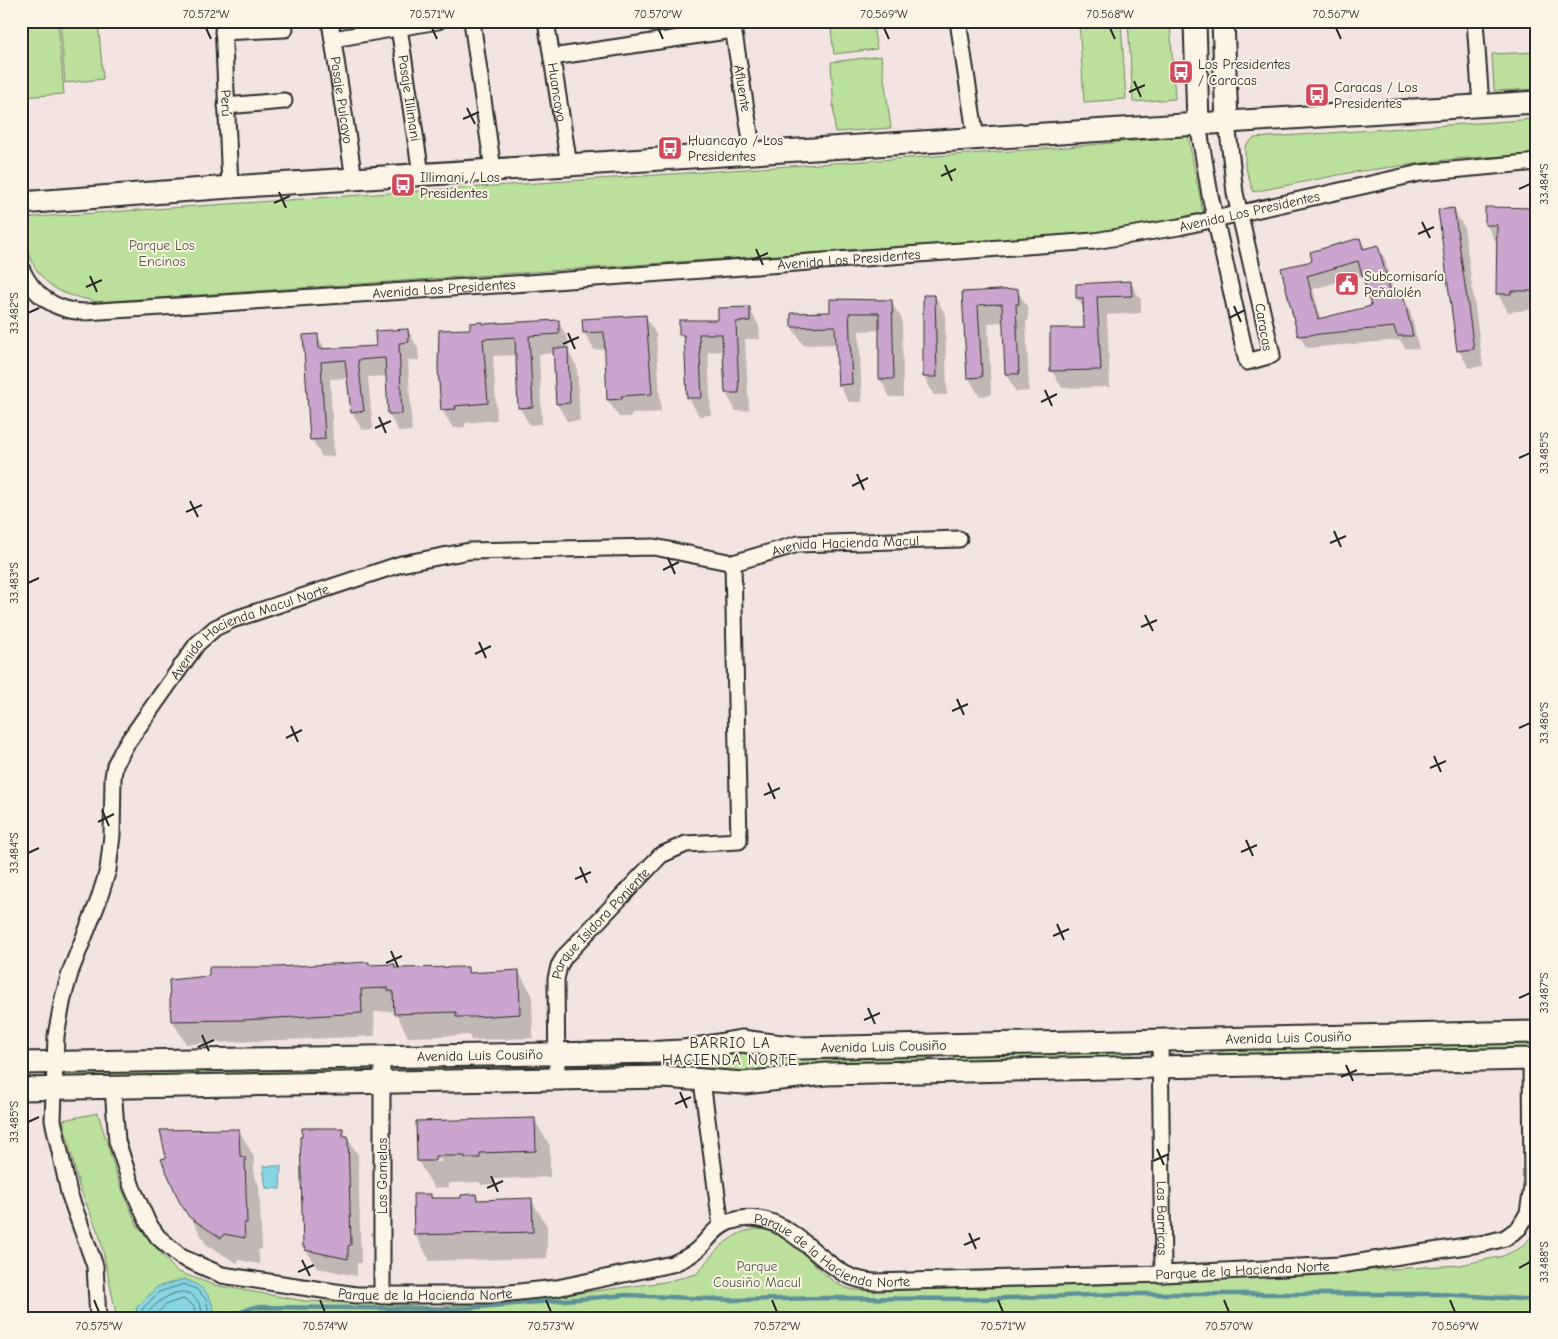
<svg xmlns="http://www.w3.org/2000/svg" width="1558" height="1339" font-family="'Comic Neue',sans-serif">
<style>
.green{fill:#bae09b;stroke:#728663}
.water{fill:#85d5e2;stroke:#619199}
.shadow{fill:#0003;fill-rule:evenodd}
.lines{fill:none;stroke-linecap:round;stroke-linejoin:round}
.shore{stroke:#4f6f74;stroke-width:1}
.stream{stroke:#619199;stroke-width:4.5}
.building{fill:#caa6cf;stroke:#2b2b2b;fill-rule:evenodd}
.street-casing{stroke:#2b2b2b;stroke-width:19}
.secondary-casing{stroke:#2b2b2b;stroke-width:25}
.street{stroke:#fcf5e5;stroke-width:15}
.secondary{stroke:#fcf5e5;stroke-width:21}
.ticks{fill:none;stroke:#2b2b2b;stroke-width:2}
.labels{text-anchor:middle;stroke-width:4;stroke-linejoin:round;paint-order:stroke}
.poi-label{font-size:14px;fill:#2b2b2b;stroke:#fcf5e5;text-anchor:start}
.street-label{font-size:14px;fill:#2b2b2b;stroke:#fcf5e5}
.park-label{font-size:14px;fill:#4f5847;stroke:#fcf5e5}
.neighbourhood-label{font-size:15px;letter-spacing:1px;fill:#2b2b2b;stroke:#fcf5e5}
.neatline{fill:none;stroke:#2b2b2b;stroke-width:2}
.ticks-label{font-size:12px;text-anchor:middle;fill:#2b2b2b}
</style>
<rect width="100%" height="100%" fill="#f2e5e1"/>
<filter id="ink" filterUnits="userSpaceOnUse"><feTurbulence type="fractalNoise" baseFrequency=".02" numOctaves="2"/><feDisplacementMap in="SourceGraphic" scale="10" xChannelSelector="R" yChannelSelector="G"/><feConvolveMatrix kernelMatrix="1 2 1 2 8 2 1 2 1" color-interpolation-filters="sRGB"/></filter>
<g filter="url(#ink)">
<path class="green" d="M21,21H58L64,94L21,97Z
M60,21H98L103,79L65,83Z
M830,21H872L877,49L834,54Z
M1079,21H1121L1126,99L1084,102Z
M1128,21H1170L1175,99L1133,102Z
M1537,52V89L1494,91L1492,54Z
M881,56L891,128L835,132L831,62Z
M1537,119V154L1454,159L1354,172L1253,192L1245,165V146L1254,138Z
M1188,136L1204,217L1099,233L97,302C84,298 67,296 56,289C33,275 21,243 21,218L1056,148Z
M1537,1040V1053L1172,1056L1212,1054L1241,1047Z
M1133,1050L1131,1064H955L950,1060L951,1057L976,1051Z
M717,1051L930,1053L933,1057L927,1064L732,1075L661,1068H587L567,1063Z
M546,1063V1069L398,1074L416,1066Z
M372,1067V1072L67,1082L64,1076L67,1070Z
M98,1113L118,1180L137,1225L176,1271L214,1285L305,1301L440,1307L557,1296L664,1282L697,1274C713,1251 742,1218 774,1233C788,1238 800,1251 811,1261C820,1270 832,1282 844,1287C850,1290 859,1290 866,1291L1129,1284L1460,1265L1503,1256L1522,1247L1537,1230V1318H117L100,1237L79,1186L63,1120Z"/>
<path class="water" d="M263,1166H281L280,1189L266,1188Z
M184,1279C207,1288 210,1294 216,1318H138L136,1308L157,1287Z"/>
<path class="shadow" d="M1537,209V309L1508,312L1498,294V242H1496L1486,224Z
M1454,210L1464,227L1483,366L1469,368L1459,351Z
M1360,239L1366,250L1377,246L1385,259L1395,298L1402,296L1410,309L1419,349L1405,348L1400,340L1307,348L1299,335L1282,269L1314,262ZM1363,275L1372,307L1321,320L1313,289Z
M1130,282L1141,300V313L1107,315L1110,387L1062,388L1051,370L1086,330L1085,311L1077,298V285Z
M1017,290L1028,308V321H1026L1029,391L1016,392L1006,374L1004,322L988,323L991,395L979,396L969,378L964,293Z
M935,296L945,314L947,395H934L924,377V297Z
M891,302L902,319L903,397H890L880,379V330L859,331L862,402H849L839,385L837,344L803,345L792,327L832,313Z
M749,308L759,326L760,339H745L749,410L736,411L726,393L724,351L708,352L711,415L699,416L689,398L686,344L680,334Z
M645,316L656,334L661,412L631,414V417H619L608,400L606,349L594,350L584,332Z
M558,321L568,339L569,353L577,367L580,421H567L557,404L554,353L539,354L542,424L530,425L519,407L517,355L493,356L497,420L465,423V427L453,428L442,410L439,368L471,330L483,325Z
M408,330L418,348L419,360H408L412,431L399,432L389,414L387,376L368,377L373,429L362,430L352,412L348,378L330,379L334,456L322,457L312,439L317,335L325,349L377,347Z
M368,963L370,966L394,965L397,969L467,968L471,974L518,971L532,994L533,1038L471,1040L469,1035L408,1037L395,1011L374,1012L375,1036L186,1044L172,1020L276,969Z
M534,1119L550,1146V1177L495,1179V1184L481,1185L480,1182L449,1183V1187L434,1188L418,1161ZM441,1159V1162H431V1160Z
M342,1129L358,1155L361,1263H357V1276L317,1268L304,1247Z
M239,1130L254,1157V1177L259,1185L262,1249L258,1250L260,1264L239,1260L237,1263L206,1244L173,1186Z
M430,1195L433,1200L462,1199L476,1196L479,1201L531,1200L547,1226V1258L430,1261L415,1234Z"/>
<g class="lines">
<path class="shore" d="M143,1318L142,1309L159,1292L184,1284L196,1289L206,1299L210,1318
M149,1318V1311C171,1289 196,1280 204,1318
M157,1318V1313L167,1304L183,1299L194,1306L196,1318"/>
<path class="stream" d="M226,1318L254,1307L454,1309L627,1295L732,1300L824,1298L979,1299L1118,1294H1442L1535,1300L1532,1318"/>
</g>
<path class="building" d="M1485,207L1537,208V291H1511V294H1496L1497,225H1485Z
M1454,208L1474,349L1457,351L1438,210Z
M1360,238L1363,249L1378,245L1392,297L1403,295L1413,336H1397L1394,327L1298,336L1281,268L1312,261L1310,252ZM1358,261L1371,306L1318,319L1307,276Z
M1131,281L1132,296L1097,297L1101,370L1050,371V328H1084L1083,298H1076V284Z
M1018,289L1019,304H1016L1019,374H1005L1002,304L978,305L982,377L967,378L962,292Z
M923,295H935L937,377H923Z
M830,299L892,300L894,379H879V313H849L852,384L838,385L835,326L791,327V313L830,312Z
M750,307V321L736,322L739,393H725L722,334H699L702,398H687L684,335H679V320H718V308Z
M646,315L652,394L621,396L622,399L607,400L604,332L583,333L582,319Z
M559,320V334L529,336L533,407L518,408L515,337L483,339L488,403L455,406L456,409L441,410L438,368L439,330L470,329V323L483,322V324Z
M408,329L409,342L399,343L402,414H388L385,358L358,360L364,411L351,413L345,360L321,362L325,439L310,440L303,335L318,334L319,349L376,346L375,331Z
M553,348H568L570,403L556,404Z
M369,962V965L395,964V968L468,967V973L519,970L520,1014L475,1017H456V1012L394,1014L393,991H388V988L361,989L362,1013L244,1020L171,1021L169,980L209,976V967H276Z
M535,1118L536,1151L480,1153V1158H465V1156H435V1161H417L416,1121Z
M302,1128H343V1136H348L351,1245L348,1246V1259L305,1250V1247H303L300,1137H302Z
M239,1129L240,1156L245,1157L247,1223H244L245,1238L224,1234L221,1238L189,1217L179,1201L161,1159L166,1158L160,1130Z
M413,1194H431V1198H461V1195L476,1194L477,1200L532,1198L533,1232L414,1235Z"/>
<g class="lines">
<defs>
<g id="street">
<path id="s1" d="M223,21L230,187"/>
<path id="s2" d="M330,21L354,179"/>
<path id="s3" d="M398,21L421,174"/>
<path d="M472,21L493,170"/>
<path id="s4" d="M546,21L569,165"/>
<path id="s5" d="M732,21L753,153"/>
<path d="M958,21L976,139"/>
<path d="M1475,21L1481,105"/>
<path d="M223,32L285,29"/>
<path d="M333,39L438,21"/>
<path d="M552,57L733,30"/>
<path d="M226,106L284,101"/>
<path d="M1198,124L1210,195L1247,362L1272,355L1235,193L1227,122"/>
<path id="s6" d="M21,268C33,296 56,311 85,312L528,283L1094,241L1179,227L1420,173L1537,162"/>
<path id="s7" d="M1160,1040L1163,1274"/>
<path d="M382,1057V1296"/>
<path id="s8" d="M557,1079L556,979L559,966L565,956L661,855L686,844L739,841L733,563"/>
<path d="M702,1081L721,1226"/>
<path id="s9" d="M113,1088L117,1141L132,1187L148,1223L158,1237L181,1257L222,1275L356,1295H491L557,1288L672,1264C681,1260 690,1257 698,1249C708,1240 715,1227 729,1222C779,1204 808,1253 845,1274C854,1279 864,1281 874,1282L1163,1274L1340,1265L1486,1243L1505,1238L1519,1228L1528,1213L1532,1187L1531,1059"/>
<path id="s10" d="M98,1318L95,1266L69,1193L53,1120L56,1036L63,998L71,970L98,902L108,870L112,835L113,777L115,765L125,746L197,644L215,628L232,620L401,564L469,551L654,547L733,563L798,544L959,539"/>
</g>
<g id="secondary">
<path d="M1195,21L1198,124"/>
<path d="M1223,21L1227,122"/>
<path d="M21,203L230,187L1537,102"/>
<path id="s11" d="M21,1063L661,1052L683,1051L741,1041L799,1048L1537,1032"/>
<path d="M21,1089L664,1077L744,1083L826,1074L1537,1059"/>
</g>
</defs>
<use href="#street" class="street-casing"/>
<use href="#secondary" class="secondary-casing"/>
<use href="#street" class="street"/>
<use href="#secondary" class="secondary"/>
</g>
</g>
<path class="ticks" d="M206,28L211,39M432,28L437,39M658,28L663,39M884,28L889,39M1110,28L1115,39M1336,28L1341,39M1134,81L1141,97M1129,92L1145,85M467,108L475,124M463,119L479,112M945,165L952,181M941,176L956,169M1519,189L1530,184M279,192L286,208M274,203L290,196M1422,222L1430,238M1418,234L1434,227M756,249L763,265M752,260L768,253M90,276L97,292M86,287L102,280M1234,306L1241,322M28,313L39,308M1229,318L1245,310M568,333L575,349M563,344L579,337M1045,390L1052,406M1041,402L1057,394M379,417L386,433M375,428L391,421M1519,458L1530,453M857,474L864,490M852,486L868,478M190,501L198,517M186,512L202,505M1334,531L1341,547M1330,543L1346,536M668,558L675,574M663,570L679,562M28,583L39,578M1145,615L1153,631M1141,627L1157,620M479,642L486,658M475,654L491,646M957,699L964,715M952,711L968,704M291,726L298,742M1519,728L1530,723M286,738L302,730M1434,756L1441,772M1430,768L1446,761M768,783L775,799M764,795L780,788M102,810L109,826M98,822L114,814M1246,840L1253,856M1241,852L1257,845M28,853L39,848M580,867L587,883M575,879L591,872M1057,924L1064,940M1053,936L1069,929M391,951L398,967M386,963L402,956M1519,998L1530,993M868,1008L875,1024M864,1020L880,1013M202,1035L209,1051M198,1047L214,1040M1346,1065L1353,1081M1341,1077L1357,1070M680,1092L687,1108M675,1104L691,1097M28,1122L39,1117M1157,1149L1164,1165M1153,1161L1169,1154M491,1176L498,1192M487,1188L503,1181M969,1233L976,1249M964,1245L980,1238M302,1260L310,1276M1519,1268L1530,1262M298,1272L314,1265M94,1300L99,1312M320,1300L325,1312M546,1300L551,1312M772,1300L777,1312M998,1300L1003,1312M1224,1300L1229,1312M1450,1300L1455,1312"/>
<defs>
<symbol id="bus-square" viewBox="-11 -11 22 22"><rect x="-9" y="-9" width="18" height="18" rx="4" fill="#d1495b" stroke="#fcf5e5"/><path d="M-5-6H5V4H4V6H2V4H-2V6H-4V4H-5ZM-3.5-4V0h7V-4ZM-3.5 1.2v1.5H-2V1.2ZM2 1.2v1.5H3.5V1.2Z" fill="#fff"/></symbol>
<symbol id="civic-square" viewBox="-11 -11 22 22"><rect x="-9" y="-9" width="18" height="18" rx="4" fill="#d1495b" stroke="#fcf5e5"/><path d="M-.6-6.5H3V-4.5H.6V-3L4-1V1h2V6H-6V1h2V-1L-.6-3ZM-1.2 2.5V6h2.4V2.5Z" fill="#fff"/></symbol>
</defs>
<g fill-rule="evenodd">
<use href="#bus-square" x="1167" y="58" width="28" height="28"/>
<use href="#bus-square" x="1303" y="81" width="28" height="28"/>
<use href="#bus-square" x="656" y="134" width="28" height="28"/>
<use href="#bus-square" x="389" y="171" width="28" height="28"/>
<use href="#civic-square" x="1333" y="270" width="28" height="28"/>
</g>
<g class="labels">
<g class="poi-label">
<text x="1198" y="69">Los Presidentes<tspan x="1198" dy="16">/ Caracas</tspan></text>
<text x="1334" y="92">Caracas / Los<tspan x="1334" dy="16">Presidentes</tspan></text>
<text x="688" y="145">Huancayo / Los<tspan x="688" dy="16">Presidentes</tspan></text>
<text x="420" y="182">Illimani / Los<tspan x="420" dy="16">Presidentes</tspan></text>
<text x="1364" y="281">Subcomisaría<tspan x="1364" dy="16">Peñalolén</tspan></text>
</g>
<g class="street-label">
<text dy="5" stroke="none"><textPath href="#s5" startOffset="68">Afluente</textPath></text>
<text dy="5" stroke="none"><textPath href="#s4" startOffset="72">Huancayo</textPath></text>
<text dy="5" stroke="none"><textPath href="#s3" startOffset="78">Pasaje Illimani</textPath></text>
<text dy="5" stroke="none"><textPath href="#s2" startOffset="80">Pasaje Pulcayo</textPath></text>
<text dy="5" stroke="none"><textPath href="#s1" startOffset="82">Perú</textPath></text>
<text dy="5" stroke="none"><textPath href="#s6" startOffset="1252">Avenida Los Presidentes</textPath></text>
<text dy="5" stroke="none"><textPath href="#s6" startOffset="848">Avenida Los Presidentes</textPath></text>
<text dy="5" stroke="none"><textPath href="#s6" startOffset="442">Avenida Los Presidentes</textPath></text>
<text transform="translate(1264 327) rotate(80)" y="5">Caracas</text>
<text dy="5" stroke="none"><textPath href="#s10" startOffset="1385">Avenida Hacienda Macul</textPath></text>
<text dy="5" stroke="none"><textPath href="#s10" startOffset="766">Avenida Hacienda Macul Norte</textPath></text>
<text dy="5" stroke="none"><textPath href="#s8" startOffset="172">Parque Isidora Poniente</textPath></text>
<text dy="5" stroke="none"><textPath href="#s11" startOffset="1269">Avenida Luis Cousiño</textPath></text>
<text dy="5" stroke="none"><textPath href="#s11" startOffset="864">Avenida Luis Cousiño</textPath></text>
<text dy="5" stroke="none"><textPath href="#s11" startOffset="459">Avenida Luis Cousiño</textPath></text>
<text transform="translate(382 1176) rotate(-90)" y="5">Las Gamelas</text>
<text dy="5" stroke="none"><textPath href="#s7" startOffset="178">Las Barricas</textPath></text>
<text dy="5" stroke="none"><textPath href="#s9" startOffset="872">Parque de la Hacienda Norte</textPath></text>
<text dy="5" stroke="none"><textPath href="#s9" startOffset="1292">Parque de la Hacienda Norte</textPath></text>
<text dy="5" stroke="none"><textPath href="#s9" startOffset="438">Parque de la Hacienda Norte</textPath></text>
</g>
<g class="park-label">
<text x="162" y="250">Parque Los<tspan x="162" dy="16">Encinos</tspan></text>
<text x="757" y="1271">Parque<tspan x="757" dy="16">Cousiño Macul</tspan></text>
</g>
<g class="neighbourhood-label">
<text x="730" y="1048">BARRIO LA<tspan x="730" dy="17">HACIENDA NORTE</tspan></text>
</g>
</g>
<rect width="1558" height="1339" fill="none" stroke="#fcf5e5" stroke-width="55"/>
<rect x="28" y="28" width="1502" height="1284" class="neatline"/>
<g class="ticks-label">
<text x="206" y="18">70.572°W</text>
<text x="432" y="18">70.571°W</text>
<text x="658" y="18">70.570°W</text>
<text x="884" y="18">70.569°W</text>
<text x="1110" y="18">70.568°W</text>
<text x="1336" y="18">70.567°W</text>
<text transform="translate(1544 184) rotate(-90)" y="4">33.484°S</text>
<text transform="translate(14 313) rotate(-90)" y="4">33.482°S</text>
<text transform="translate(1544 453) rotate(-90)" y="4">33.485°S</text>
<text transform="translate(14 583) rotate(-90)" y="4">33.483°S</text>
<text transform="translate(1544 723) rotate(-90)" y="4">33.486°S</text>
<text transform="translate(14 853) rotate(-90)" y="4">33.484°S</text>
<text transform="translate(1544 993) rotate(-90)" y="4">33.487°S</text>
<text transform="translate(14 1122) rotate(-90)" y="4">33.485°S</text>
<text transform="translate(1544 1262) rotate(-90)" y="4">33.488°S</text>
<text x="99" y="1330">70.575°W</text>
<text x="325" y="1330">70.574°W</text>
<text x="551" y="1330">70.573°W</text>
<text x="777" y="1330">70.572°W</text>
<text x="1003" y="1330">70.571°W</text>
<text x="1229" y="1330">70.570°W</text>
<text x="1455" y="1330">70.569°W</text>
</g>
</svg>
